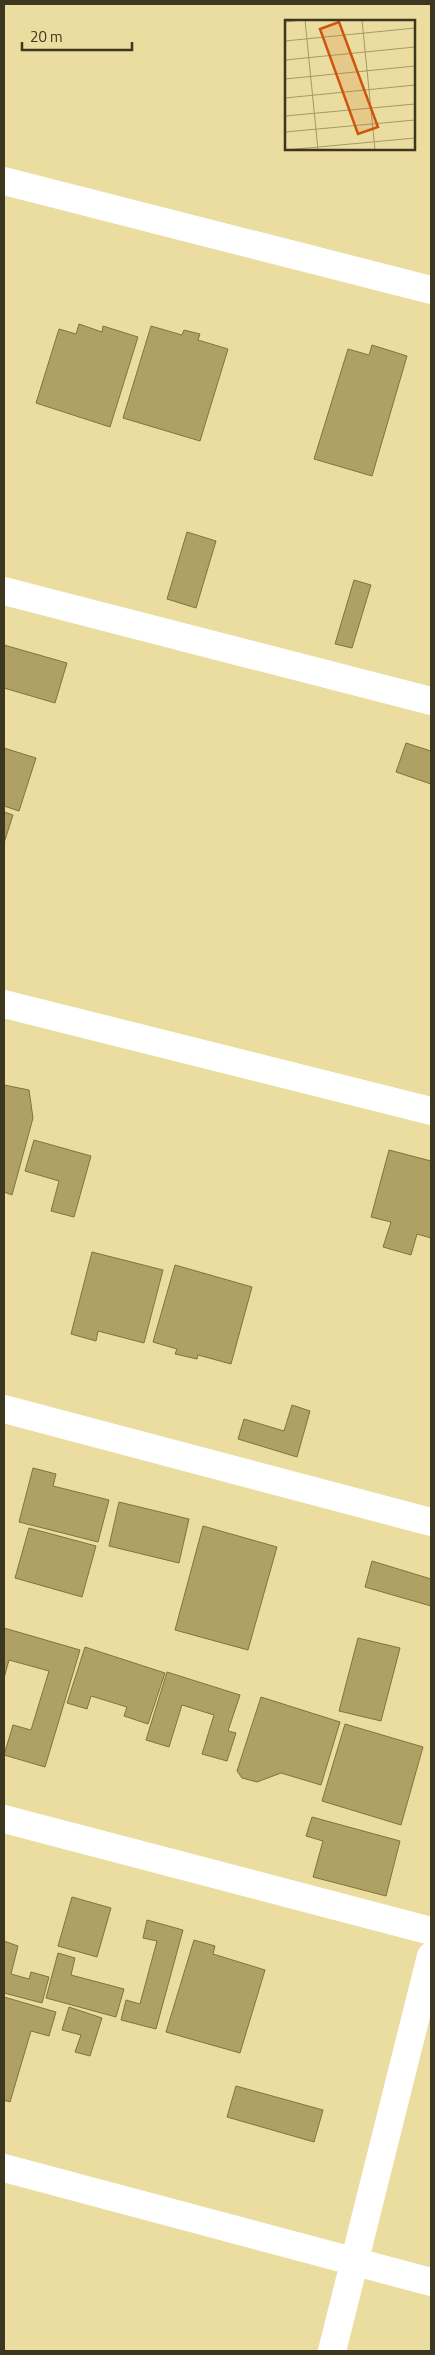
<svg xmlns="http://www.w3.org/2000/svg" width="435" height="2355" font-family="'Titillium Web',sans-serif">
<style>
.building{fill:#afa163;stroke:#817439}
.lines{fill:none;stroke-linecap:round;stroke-linejoin:round}
.minor{stroke:#fff;stroke-width:28}
.inset-road{fill:none;stroke:#a49b6b;stroke-width:1}
.view{fill:#ce540f;fill-opacity:0.15;stroke:#ce540f;stroke-width:2.5}
.inset-edge{fill:none;stroke:#3c371e;stroke-width:2.5}
</style>
<rect width="100%" height="100%" fill="#eadd9f"/>
<path class="building" d="M79,324L102,332L103,326L138,337L110,427L36,403L59,329L76,334Z
M151,326L182,335L184,330L200,334L198,340L228,349L200,441L123,418Z
M372,345L407,356L372,476L314,459L348,349L369,355Z
M187,532L216,541L196,608L167,599Z
M354,580L371,585L352,648L335,644Z
M4,645L67,663L55,703L4,688Z
M406,743L431,751V784L396,772Z
M4,748L36,758L19,811L4,806Z
M4,812L13,815L4,843Z
M4,1085L29,1090L33,1118L12,1195L4,1192Z
M34,1140L91,1156L74,1217L51,1211L59,1181L25,1171Z
M389,1150L431,1161V1238L417,1234L411,1255L383,1247L391,1222L371,1217Z
M92,1252L163,1270L144,1343L98,1331L96,1341L71,1334Z
M175,1265L252,1287L231,1364L198,1355L197,1359L175,1354L177,1349L153,1342Z
M292,1405L310,1411L297,1457L238,1439L244,1419L284,1431Z
M33,1468L56,1474L53,1486L109,1500L98,1542L19,1522Z
M119,1502L189,1519L179,1563L109,1546Z
M203,1526L277,1547L248,1650L175,1630Z
M29,1528L96,1546L82,1597L15,1578Z
M372,1561L431,1579V1606L365,1587Z
M4,1628L80,1650L45,1767L4,1755L13,1725L31,1730L49,1671L9,1660L4,1678Z
M358,1638L400,1648L381,1721L339,1711Z
M85,1647L165,1673L148,1724L124,1716L127,1707L91,1696L87,1709L67,1703Z
M167,1672L240,1695L228,1731L236,1733L227,1761L202,1754L214,1715L182,1705L169,1747L146,1740Z
M261,1697L340,1722L321,1785L281,1773L257,1782L242,1778L237,1771Z
M345,1724L423,1747L401,1825L322,1801Z
M312,1817L400,1841L386,1896L313,1877L323,1841L306,1836Z
M72,1897L111,1908L97,1957L58,1946Z
M147,1920L183,1930L156,2029L121,2020L126,2000L140,2004L157,1941L143,1938Z
M194,1940L215,1946L213,1954L265,1970L240,2053L166,2032Z
M4,1941L18,1946L11,1974L29,1979L31,1972L49,1977L42,2003L4,1993Z
M58,1953L75,1958L71,1975L124,1989L116,2017L46,1998Z
M4,1997L56,2012L49,2036L31,2031L10,2102L4,2100Z
M69,2007L102,2018L90,2056L75,2052L81,2035L62,2030Z
M236,2086L323,2110L314,2142L227,2117Z"/>
<g class="lines">
<path class="minor" d="M4,181L431,290
M4,591L431,701
M4,1004L431,1111
M4,1409L431,1522
M4,1819L431,1931
M4,2168L431,2282
M332,2351L431,1956"/>
</g>
<g transform="translate(285 20)">
<rect width="130" height="130" fill="#eadd9f"/>
<path class="inset-road" d="M20,0L33,130M77,0L90,130M0,2L16,0M0,21L130,8M0,40L130,27M0,59L130,46M0,78L130,65M0,96L130,84M0,112L130,100M1,130L130,118"/>
<path class="view" d="M54,2L93,107L73,114L35,9Z"/>
<rect width="130" height="130" class="inset-edge"/>
</g>
<rect width="435" height="2355" fill="none" stroke="#3c371e" stroke-width="10"/>
<path d="M22 42v8h110v-8" fill="none" stroke="#3c371e" stroke-width="2.5"/>
<text x="30" y="42" font-size="15" fill="#3c371e" stroke="#eadd9f" stroke-width="4" paint-order="stroke">20 m</text>
</svg>
